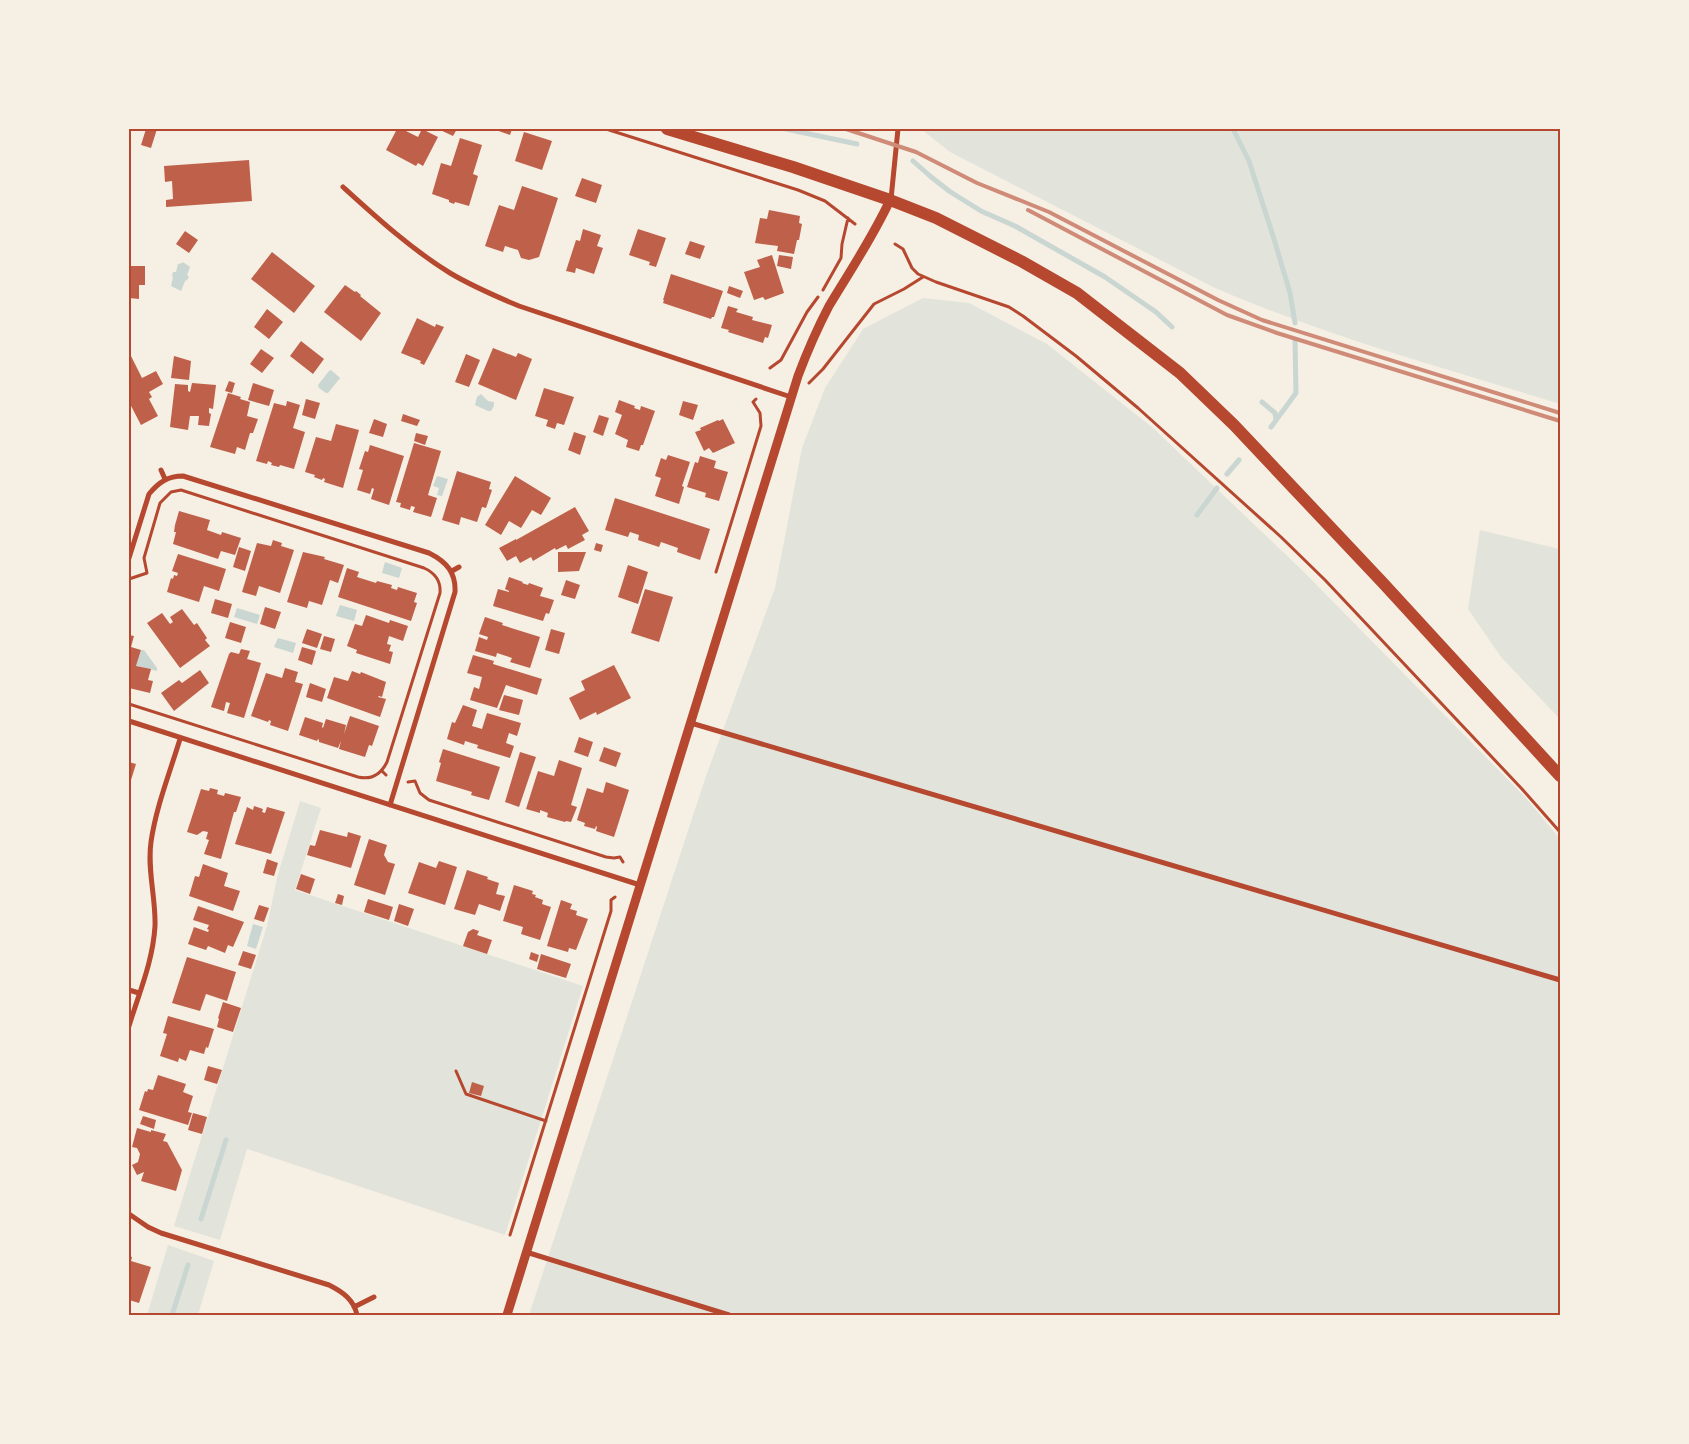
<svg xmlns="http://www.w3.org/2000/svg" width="1689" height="1444" font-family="Jost,sans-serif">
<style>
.green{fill:#e2e4dc}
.water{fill:#c9d6d2}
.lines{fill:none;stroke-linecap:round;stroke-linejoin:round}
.stream{stroke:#c9d6d2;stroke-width:5}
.building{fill:#bf614a}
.path{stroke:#b5482f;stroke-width:3}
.minor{stroke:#b5482f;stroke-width:5}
.tertiary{stroke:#b5482f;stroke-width:9}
.primary{stroke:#b5482f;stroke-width:12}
.rail{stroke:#cf8b77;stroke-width:4}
.neatline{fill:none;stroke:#b5482f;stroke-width:2}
</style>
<rect width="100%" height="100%" fill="#f6efe4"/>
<path class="green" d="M921,129H1560V404C1444,368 1325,336 1213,287L950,152Z
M923,298L969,303L1047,344L1153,428L1302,570L1526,798L1560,839V1315H529L705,779L775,588L802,448L825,388L863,329Z
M1480,530L1560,549V719L1501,657L1468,609Z
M300,801L321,808L295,890L583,986L505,1235L247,1149L220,1240L174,1226L267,926L277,878Z
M168,1245L214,1261L198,1315H147Z"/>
<path class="water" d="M183,262L190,267L187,275L189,277L187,280L185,281L181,291L171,286L173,277L172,276L173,272H176L178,264L182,263Z
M331,370L340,378L328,393H326L319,388L318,385L329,371Z
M481,394L488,401L494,402V406L491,411H488L475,405L477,397Z
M437,476L448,479L442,496L437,495L439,488L433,486Z
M385,562L402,568L399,578L382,573Z
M340,605L357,610L354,621L336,616Z
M237,608L260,615L257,624L234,617Z
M278,638L296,643L293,653L274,647Z
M141,650H144L157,668V671L136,666Z
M253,924L263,927L256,949L247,946Z"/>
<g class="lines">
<path class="stream" d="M786,129L857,144
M1233,129L1249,161L1274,239L1290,293L1295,323
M913,161L930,176L949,191L981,211L1015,226L1105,277L1156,312L1172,327
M1262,402L1275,413L1276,420
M1271,427L1296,393L1295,340
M1227,474L1239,460
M1197,515L1217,488
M201,1219L226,1140
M172,1315L188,1265"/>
</g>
<path class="building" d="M146,129H157L151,148L141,145Z
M397,129H402L418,137L422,129L438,137L423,166L418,163L416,166L386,150Z
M438,129H457L453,136Z
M493,129H512L510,135Z
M524,132L552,141L542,170L515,161Z
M460,138L482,145L473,174L478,176L469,206L455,202L454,204L449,202V200L432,194L441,163L451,166Z
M249,160L252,201L166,207V200L173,199L172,181L165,182L164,166Z
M582,178L602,185L596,203L575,196Z
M522,186L558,198L539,257L529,260L521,258L518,250L505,246L503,252L485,246L499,205L514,210Z
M769,210L800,216L799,223L802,224L799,240H797L794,254L777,251L778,246L755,243L760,218L767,219Z
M583,229L601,235L597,246L603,248L594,274L576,268L575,273L566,271L576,240L580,241Z
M638,229L666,238L656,267L649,265L650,262L629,255Z
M185,231L198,240L189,253L176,244Z
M690,241L705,246L700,259L685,254Z
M272,252L315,286L294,313L251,279Z
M772,255L784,293L765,300L763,297L754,300L744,272L760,267L757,260Z
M779,255L793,257L791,269L777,266Z
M129,266H145V285H139V299L129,298Z
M671,274L723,291L714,317H712L711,319L663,303L664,300H663Z
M345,285L355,292L356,291L361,295L360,296L381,313L361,341L324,312Z
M729,286L743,291L740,298L727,293Z
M728,306L738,309L736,312L753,317L752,320L772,325L768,338L765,337L763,343L728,332L729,330L721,328Z
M267,309L283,322L269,339L254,327Z
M417,318L435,327L436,324L444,327L424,365L420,363L421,361L401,353Z
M301,341L324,359L313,374L290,356Z
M493,348L516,357L518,353L532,359L516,400L478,384Z
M261,349L274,358L262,373L250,364Z
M129,352L142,378L156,371L163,384L149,392L152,397L149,399L158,416L141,425L129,402Z
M466,354L480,360L469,387L455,382Z
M174,356L191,361L189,380L171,378Z
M229,381L235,383L232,393L225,391Z
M192,383L216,385L213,409L209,408V413L211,414L209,426L198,425L199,416H190L188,430L170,427L175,384L188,385V391L190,392Z
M253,383L274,390L269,406L248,400Z
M544,388L574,397L564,425L557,423L555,429L546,426L548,420L535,416Z
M228,393L241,397L240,399L250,402L247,416L258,419L253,433H250L245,450L237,447L235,454L210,447Z
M306,399L320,403L315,419L302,415Z
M619,400L635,406L634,408L640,410L641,406L655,411L643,445H641L639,451L626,447L628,440L615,434L622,415L615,412Z
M287,401L300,405L293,428L305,432L294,469L280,465L279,467L271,465L272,463L268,461L267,464L256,461L274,403L286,406Z
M683,401L698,405L693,420L679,415Z
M403,414L420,420L417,426L401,421Z
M599,415L609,418L603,436L593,432Z
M374,419L387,424L383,437L369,433Z
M723,419L735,443L713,453L709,448L704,451L695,432L701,430L700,428L718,420L719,421Z
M336,424L359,430L343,488L324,482L325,479L323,478L322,480L314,477L315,475L305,472L316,437L331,441Z
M574,432L586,436L580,455L568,450Z
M416,433L428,436L425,445L414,441Z
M414,443L441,451L428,495L437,498L431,517L413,512L415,507L411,506L410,510L400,507L401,503L396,502Z
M370,445L404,456L389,505L371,499L374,489L372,488L370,494L357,490L363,470L359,469L365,451L368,452Z
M668,455L690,462L682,486L684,487L679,504L655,496L661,478L655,476L661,458L666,460Z
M700,456L716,461L714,468L728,472L719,501L705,497L706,493L687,487L695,462L698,463Z
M457,471L491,482L489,489L492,490L486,508L482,507L477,522L461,517L459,525L442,520Z
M515,476L551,498L541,515L532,510L521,528L509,521L501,535L485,525Z
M615,498L710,529L700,560L677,552L678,548L661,542L659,547L638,540L639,535L630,532L628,537L605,530Z
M575,507L589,531L582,535L585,540L568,549L566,545L556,550L555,548L533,561L531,557L520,563L516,556L507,561L499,548L516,539V540Z
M179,511L210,520L207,530L221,535L222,532L241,538L235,555L221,551L218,559L173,544L176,532H174L175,525Z
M273,540L282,543L281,546L294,550L280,593L259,586L256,596L242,592L257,543L271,546Z
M596,543L603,545L601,552L594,550Z
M239,547L251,551L245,571L233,567Z
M303,552L325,557L324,559L344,565L338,583L330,580L322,605L309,601L307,608L287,602Z
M558,552H586L579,571L558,572Z
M178,554L226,569L219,591L204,586L199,602L167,592L171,578L173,579L174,575L177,576L178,573L172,571Z
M628,565L648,572L638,604L618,597Z
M347,568L359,572L357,577L376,583L377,581L392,585L391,588L397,590L398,587L417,593L414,602L417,603L411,621L338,597Z
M509,577L523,582L522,583L528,585L529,583L543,588L540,596L554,600L549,614L546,613L543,621L493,606L498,589L509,592V591L505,589Z
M566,580L580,585L575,599L561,595Z
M645,589L673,597L659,642L631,633Z
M215,599L232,604L228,618L211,613Z
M265,607L281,612L275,629L260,624Z
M182,609L194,625L197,623L207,638L205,640L210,646L180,668L147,623L162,613L170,624L173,622L170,617Z
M366,615L389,623L390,620L408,626L403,641L389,636L387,644L391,645L389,651L393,652L390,664L356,653L357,650L347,646L355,624L362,626Z
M485,617L503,623L502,625L540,637L530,668L510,662L512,658L497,653L496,657L475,651L479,637L487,640L488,637L479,634Z
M230,622L246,627L241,643L225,638Z
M307,629L322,634L317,648L302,643Z
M551,629L565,633L559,654L545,650Z
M129,635L134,636L131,647L141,650L136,666L151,669L148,680L153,681L150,693L129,688Z
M324,636L335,639L331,652L320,649Z
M302,647L316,651L312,665L298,660Z
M241,649L250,651L247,659L261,663L244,718L227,713L230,703L226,702L224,711L211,707L229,654L231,652L239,654Z
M473,655L494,661L493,664L542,679L537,695L506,685L497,708L470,700L474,687L479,689L482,677L467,673Z
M614,665L631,698L597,715L596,712L580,720L569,698L585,690L581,681Z
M285,668L298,672L295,682L303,684L288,731L270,725L271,721L269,720L268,722L251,716L266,673L282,678Z
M200,670L209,683L174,711L161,693L179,680L182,683Z
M352,671L360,674L361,672L386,682L382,697L379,696L378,697L386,699L380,717L327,698L334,677L348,681Z
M310,683L326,689L322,702L306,697Z
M504,695L523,700L519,715L499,710Z
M463,705L477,710L472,726L482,729L487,713L521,723L517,736L509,733L506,743L514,746L510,758L477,748L478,745L465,741L464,745L447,739L452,722L455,723Z
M350,716L379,726L372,746L369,745L365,757L339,749L341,741L338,748L319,742V740L318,739L317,741L299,735L305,717L323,723L322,727L323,728L326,719L346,725L344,734Z
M579,737L593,742L588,757L574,752Z
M604,747L621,753L616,767L599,761Z
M443,749L500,767L489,800L471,795L472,792L436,781L441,763L439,762Z
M520,752L536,757L519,807L505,802Z
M559,760L582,768L571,805L577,807L571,822L566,821L565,822L547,817L548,813L540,810V813L526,809L538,771L554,776Z
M129,762L136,764L131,780H129Z
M606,782L629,790L614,837L596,831L597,827L596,826L595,829L584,826L585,823L577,820L587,788L603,793Z
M210,788L218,790L217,794L224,796L225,793L241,797L236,812H234L221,859L204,854L209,840L206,839L208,832L203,831L197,835L187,832L201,789L209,791Z
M254,806L263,809L262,812L265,813L267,807L285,812L271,854L235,844L247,807L253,810Z
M320,830L347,837L348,832L361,836L351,868L307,855L310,845L315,846Z
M369,839L387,845L384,855L388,862L395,864L385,895L354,885Z
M267,859L278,863L274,876L263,873Z
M439,861L457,867L445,905L408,893L419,862L436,868Z
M203,864L228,873L224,886L240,891L233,911L189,896L195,876L199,877Z
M467,870L488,877L487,879L499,883L496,894L505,896L500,911L479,904L475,915L454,909Z
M301,874L315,879L310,894L296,889Z
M514,885L533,891L532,894L536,895L535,897L543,900L542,904L551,907L540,940L521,934L523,927L503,921Z
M338,894L344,896L342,905L335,903Z
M368,899L393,907L389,920L364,912Z
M561,900L572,904L570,909L577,911L576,915L588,919L576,950L569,948L568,952L547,946Z
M399,904L414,909L408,926L394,921Z
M259,905L269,908L264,922L254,919Z
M198,906L244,922L233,947L228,945L225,953L208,946L206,950L188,944L194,927L208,932L209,930L207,929L209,925L193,920Z
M473,929L479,931L477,935L492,940L487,954L463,946L468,932Z
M243,951L256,955L251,969L238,965Z
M531,952L539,955L537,962L529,959Z
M541,954L571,964L566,978L537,969Z
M187,957L236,972L227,1001L206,994L200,1011L172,1003Z
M223,1002L241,1008L233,1032L217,1027L219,1019L218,1018Z
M168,1016L214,1029L208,1048L206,1047L204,1054L190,1050L186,1061L179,1058L178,1062L160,1056L167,1034L163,1033Z
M208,1066L222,1070L217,1084L204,1080Z
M158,1075L186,1084L183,1092L193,1096L188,1112L192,1113L188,1125L139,1110L145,1091L147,1092L148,1089L153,1090Z
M472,1082L484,1086L481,1096L469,1093Z
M193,1113L207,1117L202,1134L188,1130Z
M143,1116L156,1120L154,1129L140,1124Z
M137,1128L151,1132V1130L166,1134L163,1141L167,1142L182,1170L176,1191L141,1181L144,1172L137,1175L132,1165L138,1162L140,1154L137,1148L132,1147Z
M129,1256L132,1257L131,1261L151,1267L139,1303L129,1300Z"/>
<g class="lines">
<path class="path" d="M606,129L798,190L825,201L855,224
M895,244L903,249L912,268L918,274L936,282L1009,307L1023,316L1076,356L1138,408L1281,537L1325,580L1522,789L1560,832
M823,290L841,258L842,244L848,218
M770,368L781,360L807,312L818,297
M809,383L823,369L874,304L904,289L923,277
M716,572L761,426L760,413L753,402L756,399
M129,579L147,573L144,558L160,503L171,492L181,490L424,568C435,573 441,581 440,593L387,762C381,774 371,780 358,777L129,704
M382,771L386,775
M408,782L415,781L420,793L429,800L606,857L614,858L620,857L623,862
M456,1071L466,1094L546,1121
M510,1235L611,911V900L615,897"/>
<path class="minor" d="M343,187C376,217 411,249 450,273C472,286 495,296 519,306L791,397
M891,199L898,129
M161,470L165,479
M129,558L149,494C159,482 168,476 183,476L429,553C447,562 456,573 455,592L390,805
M452,571L459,567
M129,721L640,885
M691,723L1560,980
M129,990L139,993
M129,1026C139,993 153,961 155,926C156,898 147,870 151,842C156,807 170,772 180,739
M129,1214L148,1227L161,1233L329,1285C343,1292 354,1300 357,1315
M526,1252L729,1315
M354,1307L374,1297"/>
<path class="tertiary" d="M507,1315L798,376C807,352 817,329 829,306C850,271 873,237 890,200"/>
<path class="primary" d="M667,129L793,167L890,200L936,218L1021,261L1077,293L1180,373L1234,425L1383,583L1560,776"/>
<path class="rail" d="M846,129L916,152L977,183L1049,212L1218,300L1262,320L1560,413
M1028,210L1227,315L1277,333L1560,421"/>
</g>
<rect width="1689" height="1444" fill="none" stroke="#f6efe4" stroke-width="260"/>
<rect x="130" y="130" width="1429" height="1184" class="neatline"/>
</svg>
